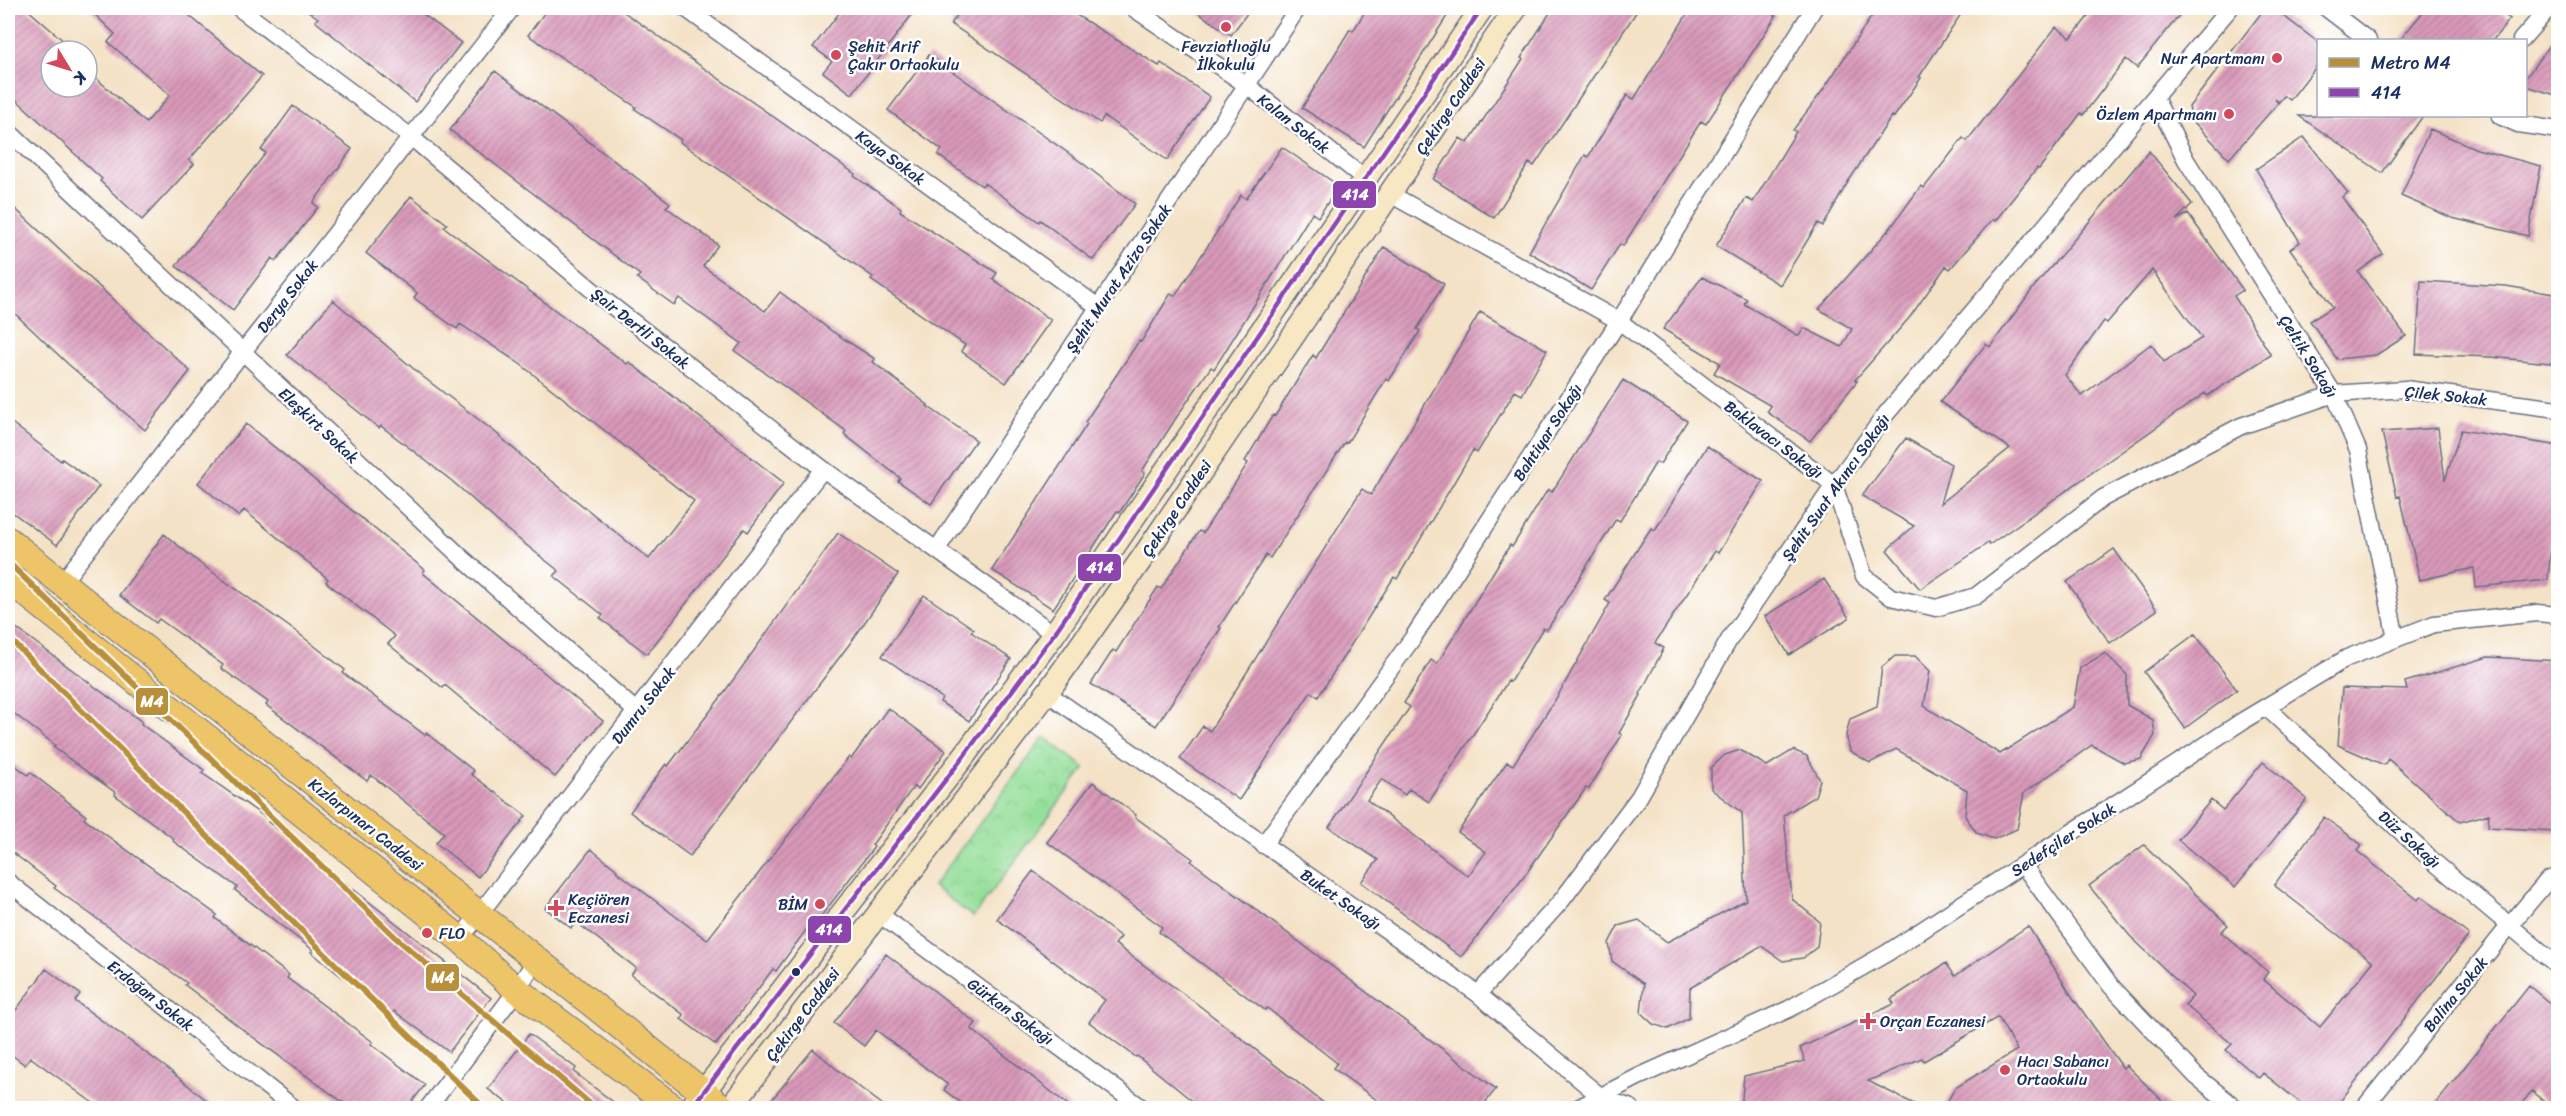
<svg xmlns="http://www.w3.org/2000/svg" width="2566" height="1116" font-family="Sriracha,sans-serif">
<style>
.park{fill:url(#park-crowns);stroke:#58877c;stroke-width:1.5}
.building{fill:url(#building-hatch);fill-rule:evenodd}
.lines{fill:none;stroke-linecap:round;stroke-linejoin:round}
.minor-casing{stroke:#676e82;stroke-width:19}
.secondary-casing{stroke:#676e82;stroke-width:25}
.primary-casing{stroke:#676e82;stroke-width:28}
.minor{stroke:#fff;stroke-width:16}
.secondary{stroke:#f8e7c3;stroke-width:22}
.primary{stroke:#eec469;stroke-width:26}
.bus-1-casing{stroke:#fff;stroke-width:9}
.bus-1{stroke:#8e44ad;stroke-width:4.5}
.metro-1-casing{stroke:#fff;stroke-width:10}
.metro-1{stroke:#b88f3a;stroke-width:6}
.poi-dot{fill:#d1495b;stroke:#fff;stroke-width:2}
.bus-dot{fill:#1b2f5e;stroke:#fff;stroke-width:2}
.labels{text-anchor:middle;stroke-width:5;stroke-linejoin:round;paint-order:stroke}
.poi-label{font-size:16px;fill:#1b2f5e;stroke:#fff;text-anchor:start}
.street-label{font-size:16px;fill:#1b2f5e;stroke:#fff}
.line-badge{stroke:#fff;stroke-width:2}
.badge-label{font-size:16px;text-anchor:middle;font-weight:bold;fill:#fff}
</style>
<defs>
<pattern id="park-crowns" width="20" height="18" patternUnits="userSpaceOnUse" patternTransform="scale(1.5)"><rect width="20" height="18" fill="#95df9a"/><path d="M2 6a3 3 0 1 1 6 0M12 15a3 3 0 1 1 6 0" fill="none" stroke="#80c087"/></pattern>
<pattern id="building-hatch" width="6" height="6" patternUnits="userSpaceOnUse" patternTransform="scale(1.5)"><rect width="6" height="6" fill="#da9aba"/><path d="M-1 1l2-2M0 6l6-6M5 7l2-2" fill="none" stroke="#b07e9a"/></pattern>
</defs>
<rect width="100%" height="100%" fill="#fff"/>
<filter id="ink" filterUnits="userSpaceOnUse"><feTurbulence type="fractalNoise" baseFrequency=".0167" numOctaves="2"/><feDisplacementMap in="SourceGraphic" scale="12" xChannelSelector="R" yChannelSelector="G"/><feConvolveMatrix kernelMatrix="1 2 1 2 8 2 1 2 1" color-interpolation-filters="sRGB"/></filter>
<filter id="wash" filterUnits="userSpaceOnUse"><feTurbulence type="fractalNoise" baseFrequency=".008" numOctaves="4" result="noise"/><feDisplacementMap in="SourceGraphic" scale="24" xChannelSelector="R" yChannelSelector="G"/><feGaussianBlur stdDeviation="1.35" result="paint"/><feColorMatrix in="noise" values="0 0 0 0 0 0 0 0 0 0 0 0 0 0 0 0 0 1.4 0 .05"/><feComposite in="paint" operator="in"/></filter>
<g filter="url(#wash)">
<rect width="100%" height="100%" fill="#f4e2c6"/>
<path class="park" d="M1044,737L1085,768L973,917L933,886Z"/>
<g id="blocks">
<path class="building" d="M8,8H26L75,51H51V87H87V70L146,123L170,95L108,42L115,34L88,8H180L262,76L189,160L194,164L142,220L100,181L102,179L8,92Z
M304,8H415L461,43L415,102L315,21L318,18Z
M548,8H618L855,174L854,176L901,208L900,211L997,273L993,279L1051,320L1006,383L961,351L965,345L871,280L873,277L680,142L681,140L635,109L636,107L528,35Z
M843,8H917L852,94L823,72L832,61L813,47Z
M962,8H1065L1159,66L1161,63L1210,97L1167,160L1104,116L1100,123L951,24Z
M1191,8H1251L1231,35Z
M1367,8H1432L1447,16L1364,147L1302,108L1350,29L1353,31Z
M1553,8H1639L1534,166L1529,163L1494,218L1433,179L1460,138L1468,143L1523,59L1521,58Z
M1691,8H1762L1776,16L1706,124L1701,121L1623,246L1620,244L1591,290L1529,252L1585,155L1588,157L1627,95L1634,99Z
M1877,8H1965L1919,77L1921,78L1894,117L1892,116L1848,182L1823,226L1818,223L1780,285L1716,246L1746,198L1753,202L1796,132L1793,130L1823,90Z
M2095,8H2185L2137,68L2126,59L2083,115L2081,113L2039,169L2037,168L1995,221L1993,219L1950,269L1946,266L1910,317L1855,380L1857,381L1810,441L1767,412L1771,406L1714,373L1720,363L1663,329L1702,277L1747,299L1744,304L1799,336L1804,328L1842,347L1852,329L1819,309L1892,226L1921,186L1924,188L1963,138L1967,141L2056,27L2071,38Z
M2265,8H2273L2319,43V63L2290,100L2284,96L2279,102L2275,99L2278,103L2229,159L2193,121L2189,107Z
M2426,8H2495L2510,19L2493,40H2400Z
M2559,31V96L2526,86V78Z
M929,55L1081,162L1135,204L1093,260L1040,220L1039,222L984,183L982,186L938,155L942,150L888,110Z
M495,71L670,203L666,207L718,245L703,266L765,311L780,292L833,332L875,359L873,362L928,405L927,406L976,440L931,504L898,481L900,478L844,434L846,431L735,351L741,343L679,298L674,305L637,278L640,275L450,130Z
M293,106L352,149L313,203L318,207L276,261L272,258L233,310L176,266L266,153L261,150Z
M2299,116H2423L2382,173Z
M2430,129L2477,149L2541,166L2528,236L2452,218L2401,196Z
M2304,137L2348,193L2342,197L2383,254L2358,272L2406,336L2376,355L2337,359L2310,321L2333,307L2290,249L2300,242L2256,169Z
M1282,147L1339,186L1318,217L1312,213L1214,369L1211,367L1178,415L1142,471L1145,473L1120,512L1117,511L1053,609L992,570L1087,424L1085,422L1139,341L1141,342L1171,293L1175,296L1241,195L1246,199Z
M2149,151L2192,204L2176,220L2188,214L2243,290L2234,296L2271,355L2207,396L2205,393L1989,545L1988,543L1920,589L1887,550L1914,526L1862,496L1906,438L1951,464L1940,504L2010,448L1940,402L1986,344L1990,347L2034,287ZM2152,270L2202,338L2164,362L2151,344L2082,396L2065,375L2104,321L2107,323Z
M411,196L447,224L444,227L627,364L629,362L784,483L748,532L744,529L647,654L600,618L603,615L554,576L559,571L506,529L452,481L381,426L379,428L287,355L333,300L422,376L496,433L532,465L649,559L694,501L520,364L460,324L457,329L414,298L417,293L366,253Z
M8,202L190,371L145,430L68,364L8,307Z
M1384,247L1444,284L1417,329L1420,331L1389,381L1386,379L1347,443L1345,442L1270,558L1266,555L1219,627L1221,628L1156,726L1091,684L1113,650L1116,652L1158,587L1161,589L1199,531L1203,533L1248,463L1245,461L1273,415L1275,416L1313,355L1316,358Z
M2421,281L2506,286L2559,295V364L2491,357L2416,354Z
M1480,312L1547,350L1522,395L1515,391L1477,453L1473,450L1397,579L1394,577L1318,697L1311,692L1239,800L1180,759L1203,726L1210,731L1362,489L1371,495Z
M1623,380L1687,421L1660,464L1656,462L1620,521L1616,519L1547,630L1543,628L1510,682L1508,681L1429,802L1409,789L1405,795L1382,779L1367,800L1468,876L1486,852L1458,832L1507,762L1513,765L1557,697L1610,603L1605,600L1651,528L1655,530L1707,446L1763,481L1718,553L1715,551L1655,643L1664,648L1640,694L1641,695L1619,733L1622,735L1589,789L1586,788L1523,878L1461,957L1361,882L1378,860L1329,827L1410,707L1404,703L1431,660L1437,664L1510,545L1512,547L1548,489L1552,492Z
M8,420L61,461L62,459L99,486L57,545L8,509Z
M246,424L425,570L423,573L603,721L555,777L445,685L443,688L388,644L395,636L326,582L328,579L244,510L239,517L198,483Z
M2438,428L2445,480L2461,430L2559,446V503H2555L2548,580L2476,587L2474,568L2420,580L2400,496L2397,497L2382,432Z
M838,533L898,574L854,638L690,856L630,812L666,764L668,766L718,701Z
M164,534L201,564L298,633L345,670L343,673L425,735L426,733L474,771L471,774L526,816L478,877L436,843L444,833L371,775L367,781L266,705L268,702L221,668L223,665L159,619L156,623L119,595Z
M2114,549L2157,610L2110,643L2067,582Z
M1824,579L1849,618L1789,655L1765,616Z
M924,595L974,629L971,632L1011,659L969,721L940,702L942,698L882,656Z
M8,622L142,722L141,724L204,770L202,773L269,820L268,822L491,998L449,1052L394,1011L390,1016L311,952L313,950L235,890L237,887L173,841L174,839L115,795L116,793L53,747L55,745L8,709Z
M2195,634L2237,690L2185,728L2144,672Z
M2105,653L2127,675V705L2153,720L2155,735L2141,759L2124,763L2092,745L2024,793L2017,829L1994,839L1977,833L1965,816L1967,790L1896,749L1870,763L1850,751L1846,735L1850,719L1877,707L1882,667L1895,656H1915L1930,671L1924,706L2000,754L2073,707L2080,668Z
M2488,657L2559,661V790L2556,831L2488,827L2489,814L2460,822L2388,759L2384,765L2338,745L2342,688L2407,690L2405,682Z
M888,708L946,751L918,789L914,786L872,845L874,847L809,932L806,930L776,971L773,969L716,1045L681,1019L684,1015L631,975L636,968L576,922L571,928L545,908L591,849L617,870L616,871L707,940L849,757L851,759Z
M1740,750L1767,766L1793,750L1807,756L1820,780L1815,796L1784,815L1792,899L1820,922L1817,947L1803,958L1783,961L1761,946L1690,988L1689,1018L1668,1029L1653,1024L1641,1013L1644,984L1612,961L1609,943L1618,926L1639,920L1667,942L1746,900L1742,813L1711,789V768L1725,755Z
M8,760L28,775L30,772L86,816L84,819L217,915L215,918L289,975L287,978L373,1042L371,1044L425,1085L407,1108H351L246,1032L185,985L187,983L54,888L56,886L8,849Z
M2263,762L2307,799L2235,887L2178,840L2211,800L2223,810Z
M1093,782L1136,815L1135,817L1193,859L1191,861L1496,1089L1481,1108H1388L1333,1068L1337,1063L1267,1008L1265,1010L1159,932L1162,927L1047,842Z
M2324,817L2362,845L2357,851L2418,900L2421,896L2469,935L2335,1108H2307L2263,1073L2259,1078L2226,1050L2232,1044L2185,1005L2193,996L2130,936L2089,886L2144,845L2228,925L2221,932L2268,972L2263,979L2320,1027L2373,962L2274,885Z
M1033,871L1121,937L1115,944L1196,1003L1330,1108H1201L1137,1056L1136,1057L1089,1022L1105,1000L997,919Z
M2028,926L2071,995L2123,1068L2126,1065L2170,1108H1944L1955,1088L2017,1050L1998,1017L1924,1061L1922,1058L1868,1081L1922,1108H1741L1744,1076L1805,1061L1800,1048L1894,1004L1891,999L1946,963L1955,976Z
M886,954L976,1023L971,1029L1072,1108H968L944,1090L948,1085L876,1030L864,1046L834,1023Z
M46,969L80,994L75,1001L168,1069L216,1108H100L30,1057L25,1065L8,1052V1021Z
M2529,986L2559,1011V1108H2553L2532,1091L2518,1108H2432Z
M529,1034L576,1068L574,1072L621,1108H514L488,1089Z
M813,1049L846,1077L887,1108H765Z"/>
</g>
</g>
<g filter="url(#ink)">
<use href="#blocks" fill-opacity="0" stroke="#676e82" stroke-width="1.5"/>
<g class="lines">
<defs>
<path id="minor" d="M239,8L411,137L598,295L823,469L1054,634
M685,8L1098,307
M1133,8L1248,86L1365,179
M2326,8L2368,40
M2521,40L2549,8
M2155,98L2186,160L2334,394L2358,450L2396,639
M2500,116L2518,124L2558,130
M8,131L461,557L637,712
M1390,194L1619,321L1834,485L1864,576L1891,597L1936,608L1976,596L2103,498L2241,426L2334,394L2405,389L2558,409
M937,549L1298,8
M61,584L512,8
M1047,693L1478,994L1601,1097L1631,1108
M2266,707L2434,862L2558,966
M1263,845L1412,639L1619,321L1814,8
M2023,865L2111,986L2196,1076L2236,1108
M8,882L294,1108
M879,914L1142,1108
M460,939L823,469
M1478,994L1562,900L1639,797L1729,640L1834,485L1886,414L2230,8
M428,1108L517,990L536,959
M1578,1108L1638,1077L1789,1009L1887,953L2244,720L2347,658L2434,624L2537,613L2558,615
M2364,1108L2510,925L2548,880L2558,876"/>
<path id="secondary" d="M691,1108L964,756L1054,634L1482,8
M730,1108L1047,693L1143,557L1516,8"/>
<path id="primary" d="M8,540L723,1108
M8,579L460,939L517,990L674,1108"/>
</defs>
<use href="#minor" class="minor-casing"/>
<use href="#secondary" class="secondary-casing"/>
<use href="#primary" class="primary-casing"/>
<use href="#minor" class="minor"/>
<use href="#secondary" class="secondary"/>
<use href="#primary" class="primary"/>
<defs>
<path id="bus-1" d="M691,1108L964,756L1054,634L1482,8"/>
</defs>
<use href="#bus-1" class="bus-1-casing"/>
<use href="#bus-1" class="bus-1"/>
<defs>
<path id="metro-1" d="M8,562L395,937L595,1108
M8,637L328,957L484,1108"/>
</defs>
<use href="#metro-1" class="metro-1-casing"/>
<use href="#metro-1" class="metro-1"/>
</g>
</g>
<g class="poi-dot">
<circle cx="1226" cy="27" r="6"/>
<circle cx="836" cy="55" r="6"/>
<circle cx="2277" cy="58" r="6"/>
<circle cx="2229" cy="114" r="6"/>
<circle cx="820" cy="904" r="6"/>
<path d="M553 899h6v6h6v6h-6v6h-6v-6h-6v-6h6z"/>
<circle cx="427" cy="933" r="6"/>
<path d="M1865 1012h6v6h6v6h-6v6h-6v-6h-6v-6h6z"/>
<circle cx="2005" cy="1070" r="6"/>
</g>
<circle class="bus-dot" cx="796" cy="972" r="5"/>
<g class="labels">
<g class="poi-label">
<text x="848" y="52">Şehit Arif<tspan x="848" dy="18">Çakır Ortaokulu</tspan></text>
<text x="1226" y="52" text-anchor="middle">Fevziatlıoğlu<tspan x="1226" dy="18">İlkokulu</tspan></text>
<text x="2265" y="64" text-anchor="end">Nur Apartmanı</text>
<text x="2217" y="120" text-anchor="end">Özlem Apartmanı</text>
<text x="568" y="905">Keçiören<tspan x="568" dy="18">Eczanesi</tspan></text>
<text x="808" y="910" text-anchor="end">BİM</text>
<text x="439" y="939">FLO</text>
<text x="1880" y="1027">Orçan Eczanesi</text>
<text x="2017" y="1067">Hacı Sabancı<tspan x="2017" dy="18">Ortaokulu</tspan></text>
</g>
<g class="street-label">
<text transform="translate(1450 106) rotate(-56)" y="6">Çekirge Caddesi</text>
<text transform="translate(1294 123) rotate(38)" y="6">Kalan Sokak</text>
<text transform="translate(891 157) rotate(36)" y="6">Kaya Sokak</text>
<text transform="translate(1118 278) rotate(-56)" y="6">Şehit Murat Azizo Sokak</text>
<text transform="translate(287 296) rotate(-52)" y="6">Derya Sokak</text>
<text transform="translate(641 328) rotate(38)" y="6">Şair Dertli Sokak</text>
<text transform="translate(2309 356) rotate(58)" y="6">Çeltik Sokağı</text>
<text transform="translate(2446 395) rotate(6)" y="6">Çilek Sokak</text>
<text transform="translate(319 425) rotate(43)" y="6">Eleşkirt Sokak</text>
<text transform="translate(1547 432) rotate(-57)" y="6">Bahtiyar Sokağı</text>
<text transform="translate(1774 439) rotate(37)" y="6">Baklavacı Sokağı</text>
<text transform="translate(1835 487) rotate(-55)" y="6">Şehit Suat Akıncı Sokağı</text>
<text transform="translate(1176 508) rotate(-56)" y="6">Çekirge Caddesi</text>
<text transform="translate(643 705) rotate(-52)" y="6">Dumru Sokak</text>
<text transform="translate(366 824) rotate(38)" y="6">Kızlarpınarı Caddesi</text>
<text transform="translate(2063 839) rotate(-33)" y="6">Sedefçiler Sokak</text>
<text transform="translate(2410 839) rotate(42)" y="6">Düz Sokağı</text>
<text transform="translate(1341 899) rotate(35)" y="6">Buket Sokağı</text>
<text transform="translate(2455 994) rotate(-51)" y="6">Balina Sokak</text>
<text transform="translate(151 995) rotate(38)" y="6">Erdoğan Sokak</text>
<text transform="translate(1011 1011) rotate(36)" y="6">Gürkan Sokağı</text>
<text transform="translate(802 1014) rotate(-53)" y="6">Çekirge Caddesi</text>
</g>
</g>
<g class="line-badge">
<rect x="1332" y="180" width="45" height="29" rx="6" fill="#8e44ad"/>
<rect x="1077" y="553" width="45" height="29" rx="6" fill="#8e44ad"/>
<rect x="135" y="687" width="34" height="29" rx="6" fill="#b88f3a"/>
<rect x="807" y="915" width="45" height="29" rx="6" fill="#8e44ad"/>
<rect x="425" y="963" width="35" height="29" rx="6" fill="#b88f3a"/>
</g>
<g class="badge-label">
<text x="1355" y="200">414</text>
<text x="1100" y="573">414</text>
<text x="152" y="707">M4</text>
<text x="829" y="935">414</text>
<text x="443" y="983">M4</text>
</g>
<rect width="2566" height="1116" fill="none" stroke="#fff" stroke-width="30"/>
<rect x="2317" y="39" width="210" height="78" fill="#ffffff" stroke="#a4acbf" stroke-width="1.5"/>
<rect x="2329" y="58" width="30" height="9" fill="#b88f3a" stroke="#a4acbf" stroke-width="1.5"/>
<text x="2371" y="69" font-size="18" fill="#1b2f5e">Metro M4</text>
<rect x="2329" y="88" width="30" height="9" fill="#8e44ad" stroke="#a4acbf" stroke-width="1.5"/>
<text x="2371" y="99" font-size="18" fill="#1b2f5e">414</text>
<g transform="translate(69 69) rotate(128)"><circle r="28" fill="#ffffff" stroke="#a4acbf" stroke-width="1.5"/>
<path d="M0-4.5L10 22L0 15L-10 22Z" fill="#d1495b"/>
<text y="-9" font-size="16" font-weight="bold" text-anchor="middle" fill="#1b2f5e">K</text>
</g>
</svg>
